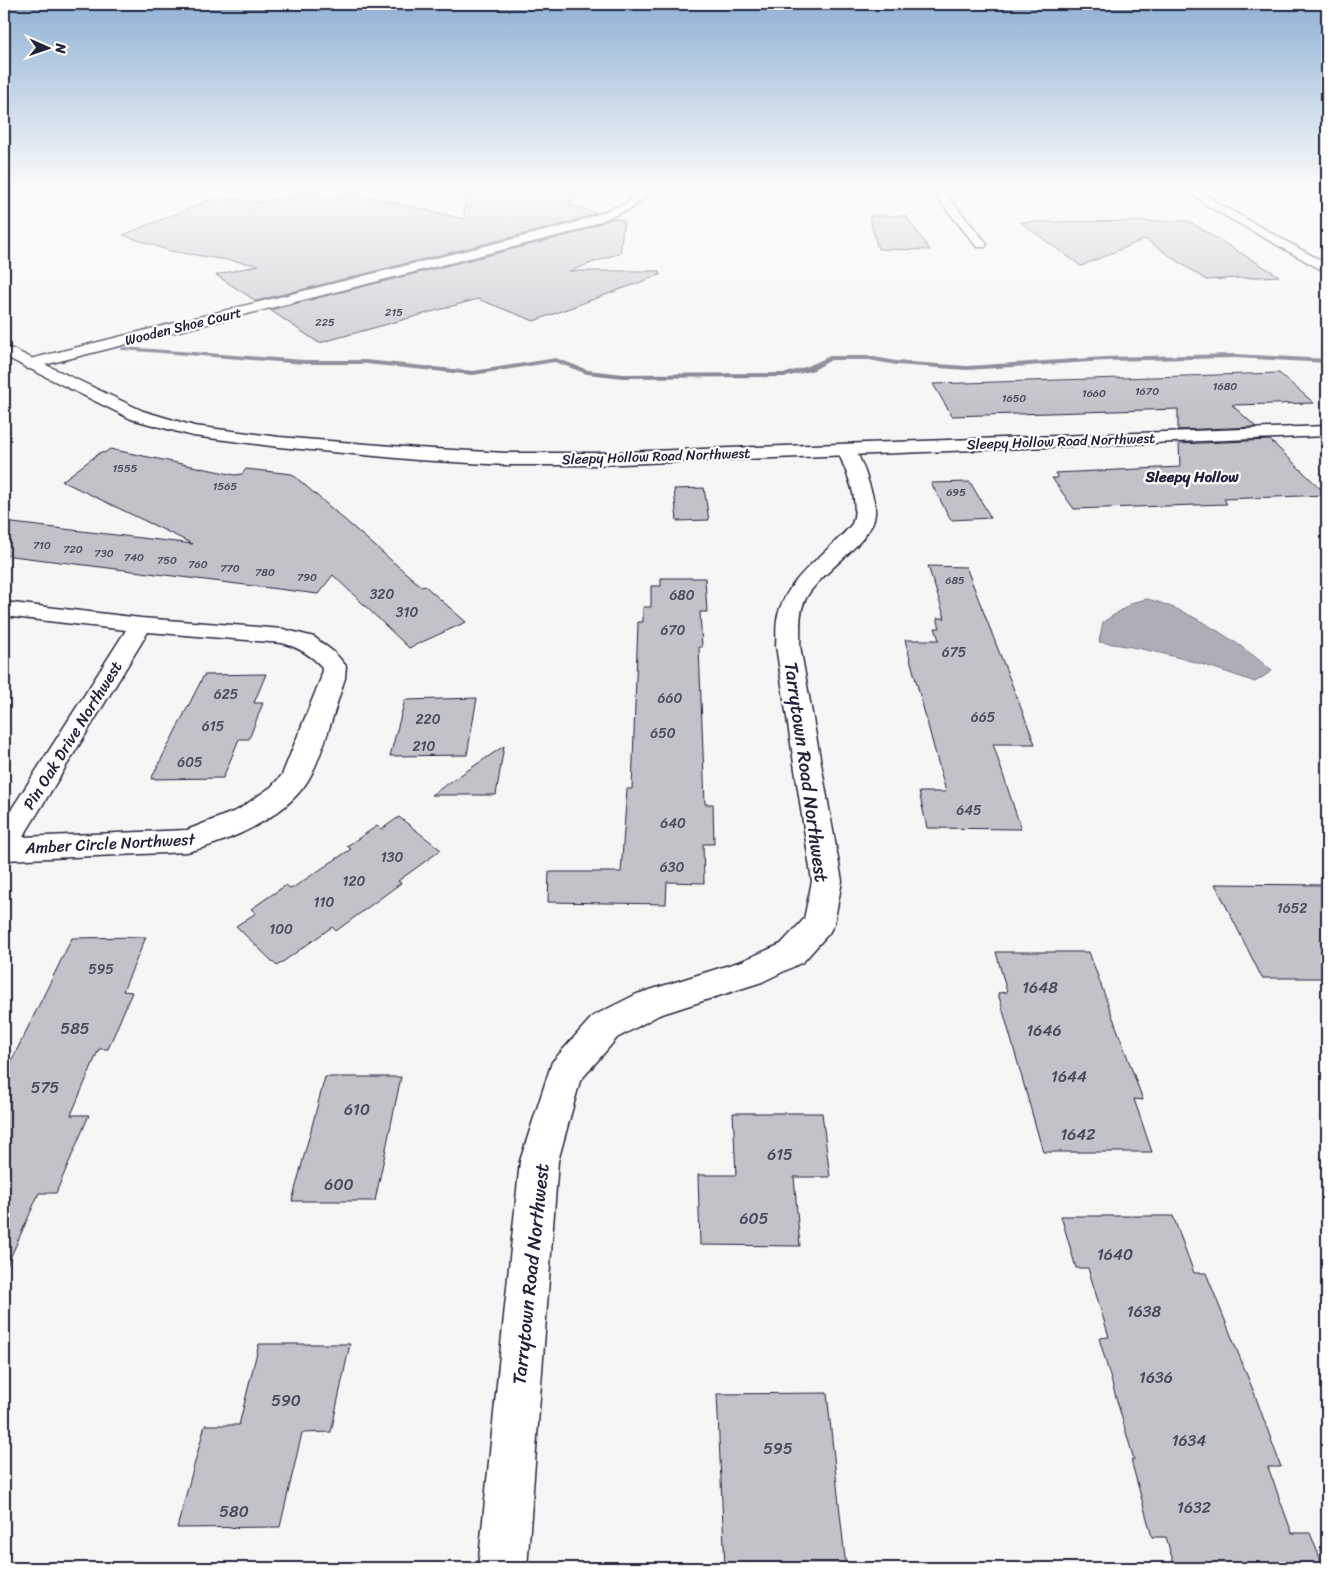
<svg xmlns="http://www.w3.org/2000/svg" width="1331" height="1572" font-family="Sriracha,sans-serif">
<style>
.water{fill:#aeaeb7;stroke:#767685}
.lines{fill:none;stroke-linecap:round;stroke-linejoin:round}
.stream{fill:#767685;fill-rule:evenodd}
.building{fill:#c2c2c9;stroke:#22223b}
.street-casing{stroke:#22223b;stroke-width:3}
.secondary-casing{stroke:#22223b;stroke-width:3}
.street{fill:#fff;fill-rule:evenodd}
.secondary{fill:#fff;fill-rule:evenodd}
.labels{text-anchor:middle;stroke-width:4.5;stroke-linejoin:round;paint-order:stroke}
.far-number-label{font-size:11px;fill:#4a4a5e}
.far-street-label{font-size:14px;fill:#22223b;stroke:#fff}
.number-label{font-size:14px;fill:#4a4a5e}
.far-neighbourhood-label{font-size:15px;font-weight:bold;fill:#22223b;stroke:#fff}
.street-label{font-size:16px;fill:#22223b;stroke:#fff}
.near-number-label{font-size:16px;fill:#4a4a5e}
.near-street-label{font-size:19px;fill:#22223b;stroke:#fff}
</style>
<rect width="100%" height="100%" fill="#f6f6f7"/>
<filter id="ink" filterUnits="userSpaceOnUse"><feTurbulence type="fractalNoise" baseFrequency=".02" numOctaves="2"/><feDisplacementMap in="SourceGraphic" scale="10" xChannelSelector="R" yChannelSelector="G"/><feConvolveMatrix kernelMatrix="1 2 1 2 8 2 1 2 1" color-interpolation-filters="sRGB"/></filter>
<g filter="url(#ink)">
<path class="water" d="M1147,599C1187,608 1242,644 1272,671L1255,682C1202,663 1155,649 1099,642L1103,622L1134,602Z"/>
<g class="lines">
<path class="stream" d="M124,347L305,360H366L473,371L556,358L588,370L623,374L786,373L808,366L830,356H869L896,361L967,366L1105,357L1235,354L1327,359V363L1235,358L1105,361L967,370L896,365L869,360H831L814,370L786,377L623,378L587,374L555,362L473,375L366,364H305L122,350L120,349Z"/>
</g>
<path class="building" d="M466,190H590L568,204L596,213L568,223L256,301L216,275L259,265L170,251L123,235L218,197L260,202L314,191L330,198L349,192L464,219Z
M869,216H906L930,250L878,249Z
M613,218L624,221L620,253L569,271H659L660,275L534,321L478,299L319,343L270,310L577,233Z
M1188,221L1279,276L1206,280L1145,239L1081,266L1020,222Z
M1279,373L1314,403L1232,405L1256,427L1178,430V409L952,416L933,384Z
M1270,440L1327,495L1224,499L1227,504L1074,509L1052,478H1058L1055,473L1180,467L1179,444Z
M110,449L235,475L242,474L246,469L292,474L422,587L425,586L466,622L409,648L333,575L318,594L4,555V522L193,544L62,481L101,452L104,453Z
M970,482L991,518L951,520L931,483Z
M704,488L709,520L677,521L674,489Z
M928,566L966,567L1035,744H993L1021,829L927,828L919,792H946L905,640H939L935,628H940L937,618H945Z
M661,578H705L707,612H700L702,647H699L705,804H713L714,844H703L704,883L667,882L666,904L548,902L549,872H621L627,789H632L638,622H643V607H651V586H661Z
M266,674L254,703H263L249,739H239L223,778L151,779L204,675Z
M477,698L467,755L390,756L405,700Z
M504,746L496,795H431Z
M399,817L441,850L398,881L401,883L336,931L332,927L277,966L236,926L256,913L251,909L286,885L291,889L351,849L347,846L377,826L382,829Z
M1215,884L1327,885V978H1262Z
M146,937L123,991L132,992L108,1049H99L71,1115H89L56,1193H39L4,1272V1076L72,938Z
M996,952H1089L1143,1100L1134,1099L1152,1152H1043L998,993L1007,992Z
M325,1077H401L375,1201H292Z
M733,1113H822L830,1177H794L800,1246L700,1245L698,1175H736Z
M1061,1216H1173L1194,1273H1206L1255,1395L1281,1467H1268L1292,1533H1310L1324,1568H1175L1166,1537H1152L1131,1460H1134L1099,1338L1109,1337L1088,1268H1076Z
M259,1344H350L331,1432L302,1433L280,1527L177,1528L205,1425H239Z
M827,1393L846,1568H725L717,1394Z"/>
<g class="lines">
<defs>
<path id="street" d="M643,190H655L632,208L577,231L28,369L20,364L22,361L569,225L624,204Z
M931,190H942L985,241L987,244L985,247H977Z
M1188,190H1200L1214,201L1327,264V273L1206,205Z
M846,444L852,445C860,456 865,471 869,484C872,494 876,504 875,514C873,542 818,573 805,600C798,615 801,630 800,646L842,881L834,924L829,933L803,962L762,982L659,1015L617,1038L580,1081L558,1161L527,1568H478L520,1161L552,1062L593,1016L637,994L742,961L781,944L804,919L812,881L776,646C777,636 775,625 778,615C788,575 828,554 852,524C861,500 846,472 837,449L840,445Z
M4,602L141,618L283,629L314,637L335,653L346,666L345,678C335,708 325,748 311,775C290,816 229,842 187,852L4,860V821L126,630L4,616ZM148,632L282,643C298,647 311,655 322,667L321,678L282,775L271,787L238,810L187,830L23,837Z"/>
<path id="secondary" d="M4,345L143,411L194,426L279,437L417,448L506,453H596L1327,426V436L596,465H506L417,460L279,447L193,436L131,419L4,356Z"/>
</defs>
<use href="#street" class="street-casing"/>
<use href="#secondary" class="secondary-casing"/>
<use href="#street" class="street"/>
<use href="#secondary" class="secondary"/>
</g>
</g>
<linearGradient id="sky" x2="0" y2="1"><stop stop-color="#91b2d4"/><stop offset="0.46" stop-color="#fbfbfb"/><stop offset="1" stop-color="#fbfbfb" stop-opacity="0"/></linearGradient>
<rect width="1331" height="410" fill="url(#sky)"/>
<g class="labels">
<g class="far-number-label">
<text x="394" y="316">215</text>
<text x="325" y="326">225</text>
<text x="1225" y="390">1680</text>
<text x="1147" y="395">1670</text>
<text x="1094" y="397">1660</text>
<text x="1014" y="402">1650</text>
<text x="125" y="472">1555</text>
<text x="225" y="490">1565</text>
<text x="956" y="496">695</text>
<text x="42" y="549">710</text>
<text x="73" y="553">720</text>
<text x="104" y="557">730</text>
<text x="134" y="561">740</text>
<text x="167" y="564">750</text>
<text x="198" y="568">760</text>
<text x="230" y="572">770</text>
<text x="265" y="576">780</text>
<text x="307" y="581">790</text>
<text x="955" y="584">685</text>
</g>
<g class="far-street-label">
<text transform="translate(183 326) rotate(-14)" y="5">Wooden Shoe Court</text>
<text transform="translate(1061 441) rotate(-2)" y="5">Sleepy Hollow Road Northwest</text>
<text transform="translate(656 456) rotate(-2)" y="5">Sleepy Hollow Road Northwest</text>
</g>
<g class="number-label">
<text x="382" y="599">320</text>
<text x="682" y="600">680</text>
<text x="407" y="617">310</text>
<text x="673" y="635">670</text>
<text x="954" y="657">675</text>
<text x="226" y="699">625</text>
<text x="670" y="703">660</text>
<text x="983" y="722">665</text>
<text x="428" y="724">220</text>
<text x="213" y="731">615</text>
<text x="663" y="738">650</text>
<text x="424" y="751">210</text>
<text x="190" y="767">605</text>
<text x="969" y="815">645</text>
<text x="673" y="828">640</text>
<text x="392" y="862">130</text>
<text x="672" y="872">630</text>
<text x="354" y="886">120</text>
<text x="324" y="907">110</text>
<text x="1292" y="913">1652</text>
<text x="281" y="934">100</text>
<text x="101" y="974">595</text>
</g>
<g class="far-neighbourhood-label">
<text x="1192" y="482">Sleepy Hollow</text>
</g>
<g class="street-label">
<text transform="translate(72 735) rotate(-58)" y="6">Pin Oak Drive Northwest</text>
<text transform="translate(110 843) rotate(-3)" y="6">Amber Circle Northwest</text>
</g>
<g class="near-number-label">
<text x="1040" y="993">1648</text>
<text x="75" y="1034">585</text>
<text x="1044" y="1036">1646</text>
<text x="1069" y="1082">1644</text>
<text x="45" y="1093">575</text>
<text x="357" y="1115">610</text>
<text x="1078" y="1140">1642</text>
<text x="780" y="1160">615</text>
<text x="339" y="1190">600</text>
<text x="754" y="1224">605</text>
<text x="1115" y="1260">1640</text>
<text x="1144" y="1317">1638</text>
<text x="1156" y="1383">1636</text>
<text x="286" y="1406">590</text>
<text x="1189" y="1446">1634</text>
<text x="778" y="1454">595</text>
<text x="1194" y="1513">1632</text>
<text x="234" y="1517">580</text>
</g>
<g class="near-street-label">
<text transform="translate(807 772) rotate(82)" y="7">Tarrytown Road Northwest</text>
<text transform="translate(530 1274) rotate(-84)" y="7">Tarrytown Road Northwest</text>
</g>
</g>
<rect width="1331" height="1572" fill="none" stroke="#fff" stroke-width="20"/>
<rect x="10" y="10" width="1311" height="1552" fill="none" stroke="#22223b" stroke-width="2" filter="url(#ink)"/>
<g transform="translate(48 48) rotate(92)" stroke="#ffffff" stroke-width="4" paint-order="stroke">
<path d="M0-4L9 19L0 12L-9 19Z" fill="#22223b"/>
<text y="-8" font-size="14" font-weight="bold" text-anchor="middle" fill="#22223b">N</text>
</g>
</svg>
